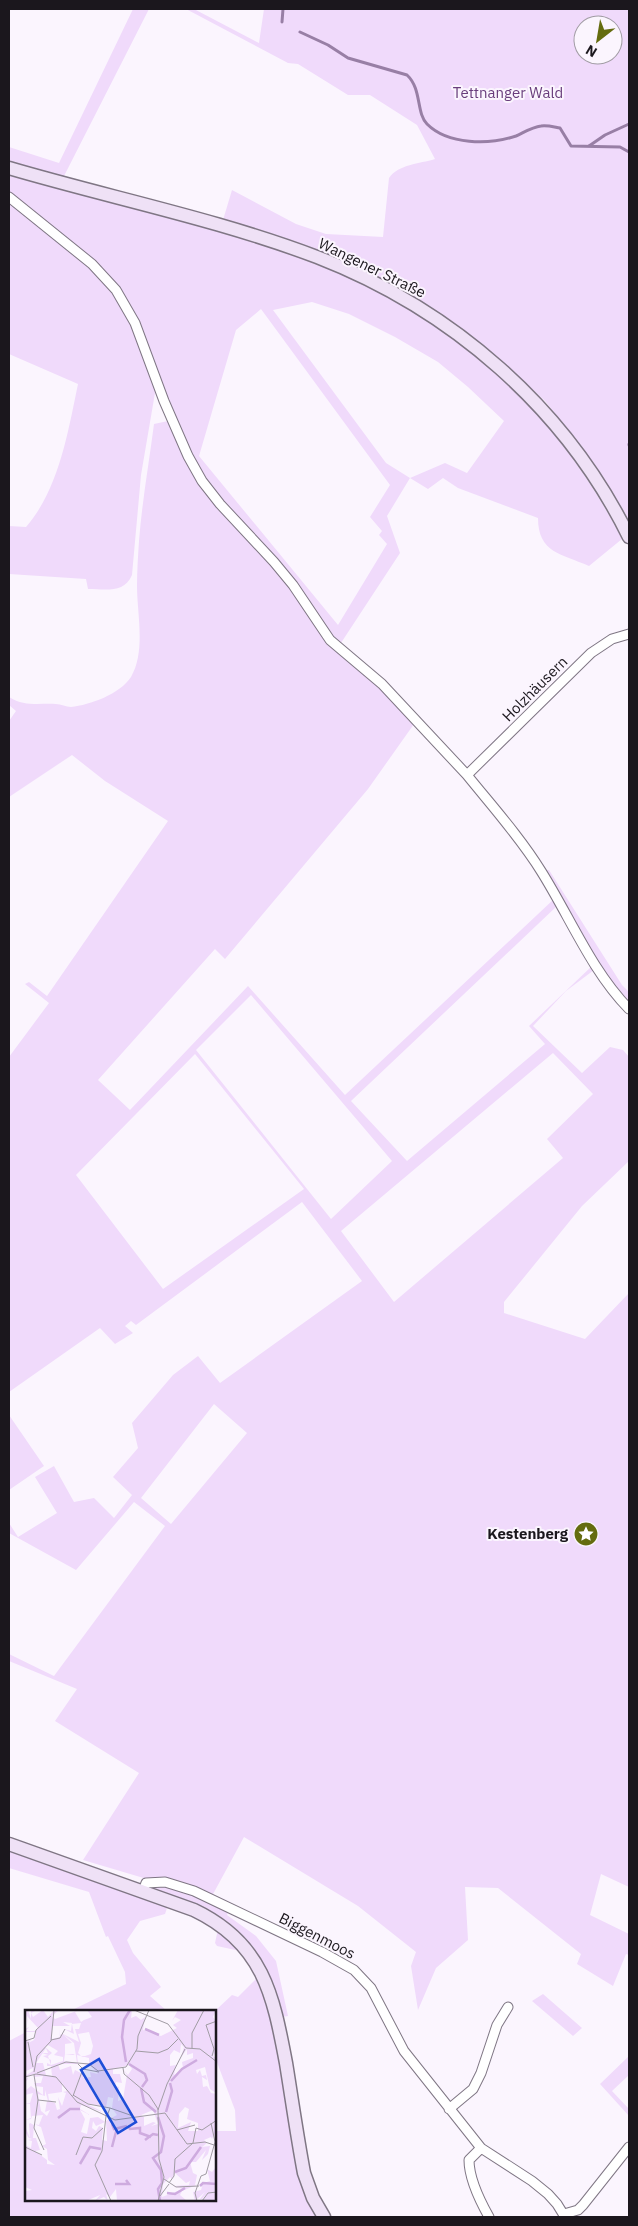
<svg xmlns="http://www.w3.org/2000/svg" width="638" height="2226" font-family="'IBM Plex Sans',sans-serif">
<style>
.green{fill:#f0dafb;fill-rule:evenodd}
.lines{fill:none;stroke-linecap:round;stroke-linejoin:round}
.stream{stroke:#987fa5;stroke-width:3}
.minor-casing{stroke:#7f7684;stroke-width:11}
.secondary-casing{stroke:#7f7684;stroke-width:15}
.minor{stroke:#fff;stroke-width:9}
.secondary{stroke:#efe1f6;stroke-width:12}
.labels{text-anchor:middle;stroke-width:4;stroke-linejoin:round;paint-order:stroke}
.park-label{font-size:15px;fill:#693d7c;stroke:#fbf5fe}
.street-label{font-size:15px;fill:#1b171d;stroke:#fbf5fe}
.poi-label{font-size:15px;font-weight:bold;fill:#1b171d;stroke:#fbf5fe;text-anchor:end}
.inset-river{fill:none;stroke:#ceabdf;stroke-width:2.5}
.inset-road{fill:none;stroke:#a19ca4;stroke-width:1}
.view{fill:#1d4ed8;fill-opacity:0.15;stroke:#1d4ed8;stroke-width:2.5}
.inset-edge{fill:none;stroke:#1b171d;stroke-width:2.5}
</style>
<rect width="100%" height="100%" fill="#fbf5fe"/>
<path class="green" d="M133,9H149L63,178L9,162V147L59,163Z
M186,9H194L259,43L264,9H629V524L604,479L580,445L545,401L502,362L453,322L421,301L393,286L223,220L232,190L296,224L326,234L383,237L389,178C399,164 419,164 435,159L417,125L370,95H348L298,64L288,63ZM583,25H613V55H583Z
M9,175C62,189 116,204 169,218C262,243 359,270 438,326C517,382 578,453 622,539L589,566C562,554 538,553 538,518L458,488L443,478L428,489L410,478L387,516L400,553L339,646L223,505L189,454L119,288L9,194ZM312,302L349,314L395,337L438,362L468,387L504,421L467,473L445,463L410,478L386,463L273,310ZM261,309L390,485L370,517L382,531L379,535L387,544L338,625L199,456L236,330Z
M9,201L102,278L124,306L156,387L141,475L132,575C124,594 105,589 88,589L86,579L9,574V526L26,527C59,489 68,432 78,384L9,354Z
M168,421L200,483L264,555L297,597L324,640L378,685L414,724L368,789L225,959L215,949L98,1080L130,1110L248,986L345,1095L554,899L557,906L351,1101L407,1161L545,1044L529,1026L592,966L594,970L566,991L533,1026L582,1073L610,1047L623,1050L629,1057V1161L582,1206L504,1302V1313L585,1339L629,1293V1887L601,1874L590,1915L629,1934V1955L626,1954L613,1986L577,1964L581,1954L498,1888L465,1887L468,1940L436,1968L418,2010L411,1966L416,1952L358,1906L244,1837L212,1896C193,1887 168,1874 147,1879L83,1860L139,1773L55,1721L77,1689L9,1661V1654L54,1676L165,1526L134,1502L76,1570L9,1533V1523L18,1537L57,1513L35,1477L54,1466L74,1502L94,1498L114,1518L132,1495L113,1477L138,1448L132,1423L173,1375L198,1356L220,1383L362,1281L302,1202L136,1325L131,1321L125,1326L133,1333L115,1344L100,1328L9,1392V1057L49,1003L25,984L29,982L47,996L168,821L105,781L72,755L9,797V721L16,711L9,705V697C25,707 39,703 56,704C61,704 66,707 71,707C90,705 120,694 131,677C146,651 137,614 137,586C137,571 138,556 139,541C142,502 149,463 154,424ZM251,995L392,1161L331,1219L196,1050ZM553,1053L593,1094L547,1139L563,1158L394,1302L341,1231ZM195,1054L304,1189L163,1289L76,1175ZM214,1404L247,1433L171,1524L141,1498Z
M542,870H549L622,985L629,992V1005L615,990Z
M9,1415L44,1466L9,1490Z
M9,1850L168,1905L165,1914L140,1921L127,1940L133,1953L161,1987L150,1996L167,2011H70L126,1984L125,1972L108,1936L106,1937L89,1892L9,1868Z
M167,1886L208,1901L228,1912L227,1915L256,1936L276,1961L288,2016L282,2017L252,1949L149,1887Z
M218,1929L240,1951L217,1946L215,1943Z
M258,1977L264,1992L318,2217H9V2041L26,2032V2200H215V2131H236L235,2110L215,2057V2011H210L216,2010L232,1995L238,1997Z
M543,1994L582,2028L573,2036L532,2001Z
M629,2056V2075L612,2091L629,2109V2116L600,2084Z"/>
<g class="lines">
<path class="stream" d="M282,22L283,9
M300,32L328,45L348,58L407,75C422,89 416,113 427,124C448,145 489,145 516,136C523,133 532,127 541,126C547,125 554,127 560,128L571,146L620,147L629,152
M589,146L605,135L629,124
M629,445V444"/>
<defs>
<path id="minor" d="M9,197L92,264L116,290L135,323L164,401L188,456L202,481L220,504L274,562L293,585L330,640L382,684L467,775
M629,634L612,639L591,653L467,775C492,806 520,837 541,871C570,917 591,970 629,1009
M143,1891L146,1883L165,1882L194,1891L322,1952L354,1970L371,1988L404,2051L481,2148L532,2181L548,2194L557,2204L565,2217
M449,2109L473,2089L481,2073L497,2025L508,2007
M481,2148L469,2160C469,2179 480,2201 489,2217
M564,2214L578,2210L583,2205L629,2147"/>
<path id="secondary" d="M9,168C111,198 217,219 317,257C451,309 565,407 629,537
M9,1844L194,1910C263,1943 273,1994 286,2063C292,2100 297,2136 304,2173L313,2198L324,2217"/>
</defs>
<use href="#minor" class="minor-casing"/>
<use href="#secondary" class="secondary-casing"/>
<use href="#minor" class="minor"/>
<use href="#secondary" class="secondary"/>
</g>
<defs>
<symbol id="sight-disc" viewBox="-11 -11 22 22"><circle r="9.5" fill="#656c0f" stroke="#fbf5fe"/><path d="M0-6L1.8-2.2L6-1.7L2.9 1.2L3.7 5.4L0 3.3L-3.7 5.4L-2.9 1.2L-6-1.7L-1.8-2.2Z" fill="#fff"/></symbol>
</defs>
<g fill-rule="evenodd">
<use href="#sight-disc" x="572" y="1520" width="28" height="28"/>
</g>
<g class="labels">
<g class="park-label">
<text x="508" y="98">Tettnanger Wald</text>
</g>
<g class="street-label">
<text transform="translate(372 268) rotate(26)" y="5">Wangener Straße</text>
<text transform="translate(535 689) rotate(-45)" y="5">Holzhäusern</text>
<text transform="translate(317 1936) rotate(27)" y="5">Biggenmoos</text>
</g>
<g class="poi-label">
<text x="568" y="1539">Kestenberg</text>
</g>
</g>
<g transform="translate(25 2010)">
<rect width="191" height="191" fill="#fbf5fe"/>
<path d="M0,0H3L6,9V0H12L6,3L8,7L18,0L23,7L29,0H34L27,6L30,9L54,0L50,2L56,12L59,10L55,0L59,10L67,7L62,0H107L106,8L111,6L116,10L120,7L118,20L136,26L152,18L148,15L156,10L150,7L147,11L153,0H191L188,7L191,11V42L188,46L191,48V83L185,79L180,57L171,60L172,64L175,60L177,66L181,65L182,70L177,67L178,77L182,76L186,83L192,84L191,129L189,124L187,129L186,127L179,130L182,133L177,137L185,136L183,144L177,150L181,140L171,152H165L168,163L172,165L170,175L174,174L157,181L155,185L162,191H92L91,179L85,187L81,184L83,191L79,187L70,191L75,185L61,191H0V181L7,180L0,177V135L6,138L7,131L3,130L7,129L4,128L3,127L0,121V116L5,128L4,114L5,113L9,115L8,128H11L15,140L10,141L22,150V154L30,155L23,150L22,139L17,136L21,134L16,117L9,114L14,115L18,105L7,106L6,109L0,110L6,108L5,94L0,93H5L8,83L0,85V81L6,76L18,85V77L10,76L9,73H16L18,66L9,67V62V64L3,66V69L0,72L3,67L0,66L8,61V58L1,61L0,31L6,30L3,33L9,30L11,22H0V19L4,17L1,21H10L13,18L2,6L3,15ZM38,12L47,13L46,21L39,19L49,24L47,14L56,13L54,19H50L54,32L38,24L35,25L34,18L35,27L27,29V16H45ZM64,22L68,36L66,44L57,47L53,43L56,33L53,24ZM38,24L49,33L52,53L39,51L40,44L48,45L50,44H40V34L47,33ZM156,34L159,37L156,47L162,39V45L168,43V48L157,52L158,58L149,65L151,55L145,56V45L149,40L155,43ZM23,35L33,41L29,45L38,47V51L26,55L23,46L27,43L20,37ZM21,38L23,43H17L23,45L18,46L26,50V55L22,53V56H26L27,66L21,65L18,53H11ZM52,45L64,48V53L56,54L65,55L73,64L65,62L66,67L58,68L59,63H57L54,69L56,63L50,60L48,65L46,56L35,60L33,54H53ZM104,55L107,59L103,65L98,59L102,65L98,89L93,91L94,77L90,76L91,72L97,73L95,64H88V59ZM37,73L42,81L38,82L41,83L37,96L33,87L35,99L32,100L30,93L24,91L27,90H24L23,84L37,82ZM20,80L23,91H21L17,89L22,91L20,102L25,100L22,106L16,101L13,84L20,86ZM89,83L87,98L92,105L81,111L82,131L77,130L78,118L74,116L71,121L67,118L68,111L71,116L80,112L73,107L65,108L62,124L56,122L60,109L55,100L65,105L55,99L56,95L78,102L60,93L81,97L83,87L88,88ZM160,97L164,99L162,109L173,113V121H163L166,112L153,118L154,104ZM128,100L133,114L126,116L131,113L128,112L119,116V107L116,105ZM150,163L161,173L165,171L164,175L148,176L158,179L137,187L138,174L145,167L147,169ZM191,157V191H177L183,183L177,189H175L180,182L170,191L168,182L176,180L178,173L185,171L182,159L187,162Z" fill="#f0dafb" fill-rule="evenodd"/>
<path class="inset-river" d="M120,19L134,25M101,52L97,27L99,10L105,0M104,54L120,64L122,70L117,77M146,71L157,59L172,50M116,78L119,92L131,102M141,102L147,81L145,73M133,107L139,126L136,142L128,148L136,160L137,173L133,179L135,191M33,108L45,99H55M87,114L89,119L102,116M103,116L105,119L115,118V123L126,127M120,130L128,124L133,125M87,137L92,118M55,154L65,137L76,139M150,162L161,158L176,137M90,174H104L101,170M175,176L178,173L192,174M142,183L150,184L160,178"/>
<path class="inset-road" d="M109,0L143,14L161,38L175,39L192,52M26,30L35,28L40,19M0,31L9,28L11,20L26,6M3,32L8,57M167,38V23L179,0M111,41L133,43L143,39L153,29M187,46L189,39L181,15L192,11M53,54L58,59L74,62M98,58L99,64L124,85L133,99L134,149L139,167L133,191M9,62L12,46L26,31L29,0M12,63L41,52L64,54L73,61L101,57L112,39L113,26L124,0M9,65L13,90L9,118L19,140M0,67L11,64L31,67L52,92L90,110L140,103L162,134L180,132L192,136M48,85L63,94L85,98L82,106M48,86L58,59M13,90L31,92M85,98L108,106M133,100L142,74L160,39M81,106L77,141L70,155L86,191M152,120L170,115M0,137L17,145M51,145L58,127L67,128L78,118M139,169L151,177L174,176M144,173L149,166L150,149L168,133L171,118L177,120L192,110M135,186L144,174M172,191L170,183L176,166L181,164L190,132L186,113M177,191L183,183L192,182"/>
<path class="view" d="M74,49L111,112L93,123L56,60Z"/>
<rect width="191" height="191" class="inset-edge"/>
</g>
<rect width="638" height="2226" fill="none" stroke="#1b171d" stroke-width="20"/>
<g transform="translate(598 40) rotate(211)"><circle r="24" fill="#fbf5fe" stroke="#a19ca4"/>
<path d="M0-4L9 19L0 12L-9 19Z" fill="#656c0f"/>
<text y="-8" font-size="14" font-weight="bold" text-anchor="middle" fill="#1b171d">N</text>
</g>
</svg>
